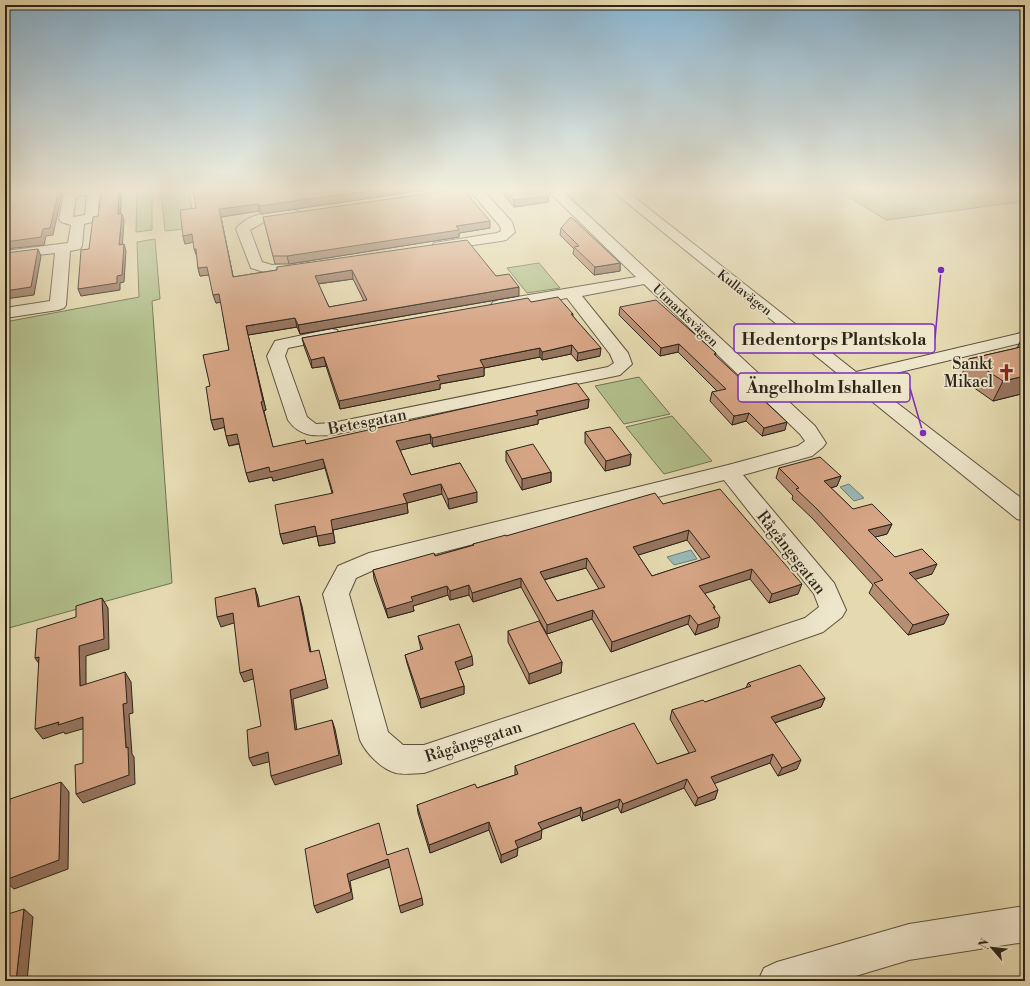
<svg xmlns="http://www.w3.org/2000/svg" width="1030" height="986" font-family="'Libre Bodoni',serif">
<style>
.green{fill:#b2c08c;stroke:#707253}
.water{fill:#9ab8b6;stroke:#6e7d78}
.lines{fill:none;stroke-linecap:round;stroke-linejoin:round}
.minor-casing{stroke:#5b513f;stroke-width:2}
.minor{fill:#eee6cb;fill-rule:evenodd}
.wall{fill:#b88e73;stroke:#2d241a;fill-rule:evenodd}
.shaded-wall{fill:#96745e;stroke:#2d241a}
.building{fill:#d6a586;stroke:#2d241a;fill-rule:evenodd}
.labels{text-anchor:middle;stroke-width:3.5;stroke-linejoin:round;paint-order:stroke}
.far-street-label{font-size:13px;fill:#2d241a;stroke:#eee6cb}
.poi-label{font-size:16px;fill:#2d241a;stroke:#eee6cb;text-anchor:end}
.street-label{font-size:16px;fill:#2d241a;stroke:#eee6cb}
.leader{fill:none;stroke:#7b2cbf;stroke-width:1.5}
.callout-dot{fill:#7b2cbf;stroke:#eee6cb;stroke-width:1.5}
.callout{fill:#eee6cb;stroke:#7b2cbf;stroke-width:1.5}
.callout-label{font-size:17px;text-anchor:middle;font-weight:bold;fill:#2d241a}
</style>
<rect width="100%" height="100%" fill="#e5d9af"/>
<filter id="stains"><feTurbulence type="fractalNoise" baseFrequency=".005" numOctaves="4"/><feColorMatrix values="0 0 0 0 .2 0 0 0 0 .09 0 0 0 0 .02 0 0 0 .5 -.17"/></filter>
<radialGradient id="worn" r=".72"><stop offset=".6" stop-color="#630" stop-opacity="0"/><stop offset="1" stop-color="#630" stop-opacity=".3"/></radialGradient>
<path class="green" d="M137,189H152V230L136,232Z
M171,189H189L194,224L222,220V225L165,231L161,191Z
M836,189H1025V201L886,220Z
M155,239L160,299L152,301L172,583L5,629V322L139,297L137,242Z
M539,263L560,288L527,293L507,268Z
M639,377L670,414L624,424L595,386Z
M672,416L712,461L664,474L626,427Z"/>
<path class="water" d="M849,484L864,498L854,501L840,487Z
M691,550L697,559L674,565L667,557Z"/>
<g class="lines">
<defs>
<path id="minor" d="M74,189H97L99,193L98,216L92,222L84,224L82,246L80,249L70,251L66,305L64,308L58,310L5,318V308L50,301L55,253L5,259V251L68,243L71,225L61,222L59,219L64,195L66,192ZM82,195H87L85,215L73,217L76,197Z
M447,189H482L512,222L515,232L506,240L501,241L439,250L434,249L432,246L434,243L497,233L501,231L500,226L472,193L434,199L430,198L428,195L430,192Z
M546,189H560L815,426L826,443L823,447L812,456L743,475L834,583L846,610L842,617L823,632L424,773C415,773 404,775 396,773C381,769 366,753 360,740L323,594L338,566L369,553L728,465L798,446L805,441L800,434L644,284L582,296L628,353L632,364L620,375L332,435C314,436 300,437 288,420L267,356L275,341L331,329L337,330L339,334L337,338L288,348L285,356L307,417L316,424L332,423L608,367L614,363L610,354L567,298L499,310L493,308L491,305L493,302L499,300L636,277ZM724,480L814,594L819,607L805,618L424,745H403L388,732L349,594L356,578L376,569Z
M610,189H624L856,372L1025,332V342L867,380L1025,501V521L1017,519Z
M293,210L298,211L300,214L298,217L264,222L250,230L262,262L272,265L306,262L311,263L313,266L311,269L271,274L251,268L236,229C248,212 274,212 293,210Z
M1025,906V942L909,960L839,981H758L764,968L777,962L909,924Z"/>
</defs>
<use href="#minor" class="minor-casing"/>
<use href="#minor" class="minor"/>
</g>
<path class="wall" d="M433,189L261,214L259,211L221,217L233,277L277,270V267L496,276L519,296L300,334L297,327L248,335L266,410L264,411L273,447L306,444L589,399L588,408L538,420V424L433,447L431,443L400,450L411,475L460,463L477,502L449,509L442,494L407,503L408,513L333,530L335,543L319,546L317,536L283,544L280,534L332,493L325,468L273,481L272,477L249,482L239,444L229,446L224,427L214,430L211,420L210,386L229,350L221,302L216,303L209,275L200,276L198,268L197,257L193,242L185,244L183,236L196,208ZM353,279L364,301L329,307L318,284Z
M499,189H542L548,196V202L514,207Z
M263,217L490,228L459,233V237L289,264H275Z
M561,228L620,263V271L594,275L573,254L574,249L560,235Z
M531,302L573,314V316L600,356L577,361L571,354L542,360L540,357L484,368V376L440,384V389L340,409L326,366L312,368L304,346L302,338Z
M620,307L716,353L715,355L785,430L762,436L746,421L732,425L710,401L712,392L717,391L678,352L660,356L619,315Z
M1025,332V393L993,401L960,378L969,359L1017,348Z
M585,432L631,454L630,465L605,471L585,443Z
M506,451L551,472V482L522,490L506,461Z
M779,468L841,476L837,486L831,488L853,509L892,524L887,534L875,537L895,557L932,574L915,579L944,624L908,635L869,593L873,585L813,519L792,499L793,496L776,478Z
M663,504L798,594L769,603L750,579L704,593L715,607L714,609L718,627L695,635L688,624L611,652L592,619L547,634L521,587L473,602L469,595L450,600L448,595L413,606L414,611L388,618L374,579L373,570L435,556L473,545V544ZM687,540L702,560L652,576L638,555ZM586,568L599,589L557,601L544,580Z
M508,631L562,662L561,673L529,684L508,642Z
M418,636L473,665L458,670L464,686V694L421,708L407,663L405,655L421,650L420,645Z
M748,683L825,698L821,707L775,723L797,769L778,776L770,763L714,783L715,799L695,806L684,788L621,813L618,807L582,821L580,815L541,830V839L517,848V856L501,863L489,830L430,853L418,813L417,805L477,788L515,775V766L657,764L689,753L670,719L672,710L705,702L746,688Z"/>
<path class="shaded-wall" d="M59,189H63L53,235L46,236L44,245L5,249V242L43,229Z
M119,189H122L120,220L118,214Z
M380,189H433L261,214L259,206Z
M548,196V202L514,207V200Z
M258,204L259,211L221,217L235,286L219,209Z
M122,214L124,220L122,251L119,245Z
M490,221V228L459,233V237L289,264L287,256L456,226Z
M192,234L194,242L185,244L183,236Z
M124,244L126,251L124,282L120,283V290L81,296L78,289L117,276Z
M38,249L41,256L34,295L5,299V291Z
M194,249H196L197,257Z
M620,263V271L594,275L595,267Z
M207,267L209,275L200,276L198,268Z
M352,270L353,279L316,284L315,276Z
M519,287V296L300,334L298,325Z
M219,294L222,302L216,303L213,295Z
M295,318L297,327L248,335L266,410L263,411L261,402L246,326Z
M679,344L678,352L660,356L661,348Z
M572,345L571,354L542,360V352Z
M540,348V357L484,368V376L440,384V389L340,409L339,401L437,376L480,360Z
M601,348L600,356L577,361L578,353Z
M324,357L326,366L312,368L311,360Z
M1025,376V393L993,401L1003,381Z
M589,399L588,408L538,420V424L433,447L432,438L536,411Z
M749,413L746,421L732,425L734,416Z
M223,418L226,427L214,430L211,420Z
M787,422L785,430L762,436L764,428Z
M237,434L240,443L229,446L226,436Z
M430,434L431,443L397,451L396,441Z
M631,454L630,465L605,471L606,461Z
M323,459L325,468L273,481L272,477L249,482L246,473L269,467Z
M551,472V482L522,490V479Z
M841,476L837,486L820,491L824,481Z
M441,484L442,494L407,503L408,513L333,530L335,543L319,546L317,536L331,520L403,494Z
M477,492V502L449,509L448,499Z
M892,524L887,534L864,540L868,530Z
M315,526L317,536L283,544L280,534Z
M689,530L687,540L632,557L633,547Z
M587,558L586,568L539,581L540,572Z
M937,564L932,574L904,583L909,573Z
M752,569L750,579L697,596L699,586Z
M521,578V587L473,602L472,593Z
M802,584L798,594L769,603L772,594Z
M469,585V595L450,600V591Z
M447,586L448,595L413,606L414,611L388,618L386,609L411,597Z
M255,588L258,597L261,617L258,607Z
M299,596L302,606L313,662L310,652Z
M102,598L108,608L109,649L86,656V696L80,686L79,646Z
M593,610L592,619L547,634V625Z
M233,613L237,622L221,627L217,617Z
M949,614L944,624L908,635L913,625Z
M690,615L688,624L611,652L612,642Z
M720,617L718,627L695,635L698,625Z
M472,656L473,665L456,671L455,662Z
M39,657L42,668L35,658Z
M321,659L328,688L293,699L298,739L295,730L290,690Z
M562,662L561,673L529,684V674Z
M252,669L256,678L244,682L240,673Z
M125,672L131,682L133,713L129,714L132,754L134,757L135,784L83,803L76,794L126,748L123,704Z
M464,686V694L421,708L420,699Z
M825,698L821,707L768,725L771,717Z
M83,717L89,727L65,734L64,732L43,739L35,729L59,722Z
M332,720L335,729L342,764L275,785L271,776Z
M268,752L272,761L253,766L249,758Z
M773,754L770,763L708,786L711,777Z
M801,760L797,769L778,776L782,768Z
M687,779L684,788L621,813L623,804Z
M61,782L69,792L68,869L14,889L5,881V880Z
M718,790L715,799L695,806L698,798Z
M620,799L618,807L582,821L583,813Z
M581,807L580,815L538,831V823Z
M489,822V830L430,853L429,845Z
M542,830L541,839L515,849V841Z
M518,848L517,856L501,863V855Z
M388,859L390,867L350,881L353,899L317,913L314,906L347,874Z
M422,898L423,905L401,913L399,906Z
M24,909L33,917L27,981H16Z"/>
<path class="building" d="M5,189H59L50,228L43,229L41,237L5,242Z
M102,189H119L118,214H122L119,245L124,244L122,275L117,276V283L78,289L81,250L89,249L93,217L98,216Z
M193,189H380L259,206L258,204L219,209L233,277L277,270V267L467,240L496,276L509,274L519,287L298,325L295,318L246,326L263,401L261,402L273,447L305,440L306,444L577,383L589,399L536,411L538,415L432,438L430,434L396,441L411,475L460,463L477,492L448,499L441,484L403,494L407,503L331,520L333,533L317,536L315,526L280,534L275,505L333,493L323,459L270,472L269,467L246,473L237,434L226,436L223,418L211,420L206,387L210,386L203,355L229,350L219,294L213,295L207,267L198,268L196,249H194L192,234L183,236L180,210L196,208ZM352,270L367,300L329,307L315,276Z
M459,189H463L490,221L456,226L459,230L287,256H273L263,217Z
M504,189H542L548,196L514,200Z
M571,217L620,263L595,267L574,247L579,246L561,228Z
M38,249L31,287L5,291V253Z
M558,297L573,314H571L601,348L578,353L572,345L542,352L540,348L480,360L484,367L437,376L440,380L339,401L324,357L311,360L302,338L528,298L531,302Z
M656,300L716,353L714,354L787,422L764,428L749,413L734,416L712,392L726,389L679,344L661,348L620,307Z
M1025,346V376L1003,381L969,359Z
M610,427L631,454L606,461L585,432Z
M533,444L551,472L522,479L506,451Z
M820,457L841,476L824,481L853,509L872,504L892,524L868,530L895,557L922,549L937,564L909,573L949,614L913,625L874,583L883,580L817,509L796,489L799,488L779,468Z
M720,489L802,584L772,594L752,569L699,586L715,607H713L720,617L698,625L690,615L612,642L593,610L547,625L521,578L472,593L469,585L450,591L447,586L411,597L413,601L386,609L373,570L434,553L435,556L474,545L473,544L506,535V536L655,493L663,504ZM689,530L710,557L652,576L633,547ZM587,558L605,587L557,601L540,572Z
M255,588L258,607L299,596L310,652L319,650L326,679L290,690L295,730L332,720L339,755L271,776L268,752L249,758L247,730L261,726L252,669L240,673L233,613L217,617L215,598Z
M102,598L104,639L79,646L80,686L125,672L127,703L123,704L126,748L128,747L129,775L76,794L75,765L83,763V717L58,725L59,722L35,729L39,657L35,658L37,629L76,617V606Z
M539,621L562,662L529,674L508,631Z
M459,624L472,656L455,662L464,686L420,699L405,655L423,649L418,636Z
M800,665L825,698L771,717L801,760L782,768L773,754L711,777L718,790L698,798L687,779L623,804L620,799L583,813L581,807L538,823L542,830L515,841L518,848L501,855L489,822L429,845L417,805L475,784L477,788L518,774L515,766L634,723L657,764L696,751L672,710L703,700L705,702L751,686L748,683Z
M61,782L59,860L5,880V868L10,799Z
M379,823L387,855L408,848L422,898L399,906L388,859L347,874L351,892L314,906L305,849Z
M24,909L16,981H5V915Z"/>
<linearGradient id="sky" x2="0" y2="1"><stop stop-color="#89b6d4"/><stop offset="0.58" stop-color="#f3eedb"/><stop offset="1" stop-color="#f3eedb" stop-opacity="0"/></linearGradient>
<rect width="1030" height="327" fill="url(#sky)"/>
<defs>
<symbol id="church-bare" viewBox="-9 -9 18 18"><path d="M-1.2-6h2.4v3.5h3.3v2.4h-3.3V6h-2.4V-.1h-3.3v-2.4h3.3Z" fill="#8f2418" stroke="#eee6cb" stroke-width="2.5" paint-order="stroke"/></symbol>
</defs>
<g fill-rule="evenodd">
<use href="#church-bare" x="994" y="360" width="25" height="25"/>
</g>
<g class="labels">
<g class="far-street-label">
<text transform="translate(745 292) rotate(38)" y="5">Kullavägen</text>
<text transform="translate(686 315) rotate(43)" y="5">Utmarksvägen</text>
</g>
<g class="poi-label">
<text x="993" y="369">Sankt<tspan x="993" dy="18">Mikael</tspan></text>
</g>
<g class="street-label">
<text transform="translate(367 421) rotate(-11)" y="6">Betesgatan</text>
<text transform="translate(792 552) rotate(52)" y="6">Rågångsgatan</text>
<text transform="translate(473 741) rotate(-18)" y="6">Rågångsgatan</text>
</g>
</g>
<path class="leader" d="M941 270L935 339M923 433L910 388"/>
<g class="callout-dot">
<circle cx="941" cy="270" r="4"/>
<circle cx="923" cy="433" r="4"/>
</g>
<g class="callout">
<rect x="734" y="324" width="201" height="29" rx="4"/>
<rect x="738" y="373" width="172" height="29" rx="4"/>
</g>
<g class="callout-label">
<text x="834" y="345">Hedentorps Plantskola</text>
<text x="824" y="393">Ängelholm Ishallen</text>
</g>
<rect width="1030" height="986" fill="none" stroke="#e5d9af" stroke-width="20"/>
<rect x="6" y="6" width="1018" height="974" fill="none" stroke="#2d241a" stroke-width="2"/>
<rect x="10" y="10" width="1010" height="966" fill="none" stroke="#2d241a"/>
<g transform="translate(992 948) rotate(298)" stroke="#eee6cb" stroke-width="3" paint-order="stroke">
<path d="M0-3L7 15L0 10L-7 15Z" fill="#2d241a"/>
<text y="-6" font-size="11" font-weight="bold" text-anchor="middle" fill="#2d241a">N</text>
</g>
<rect width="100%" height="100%" filter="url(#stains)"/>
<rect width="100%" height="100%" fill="url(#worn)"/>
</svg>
